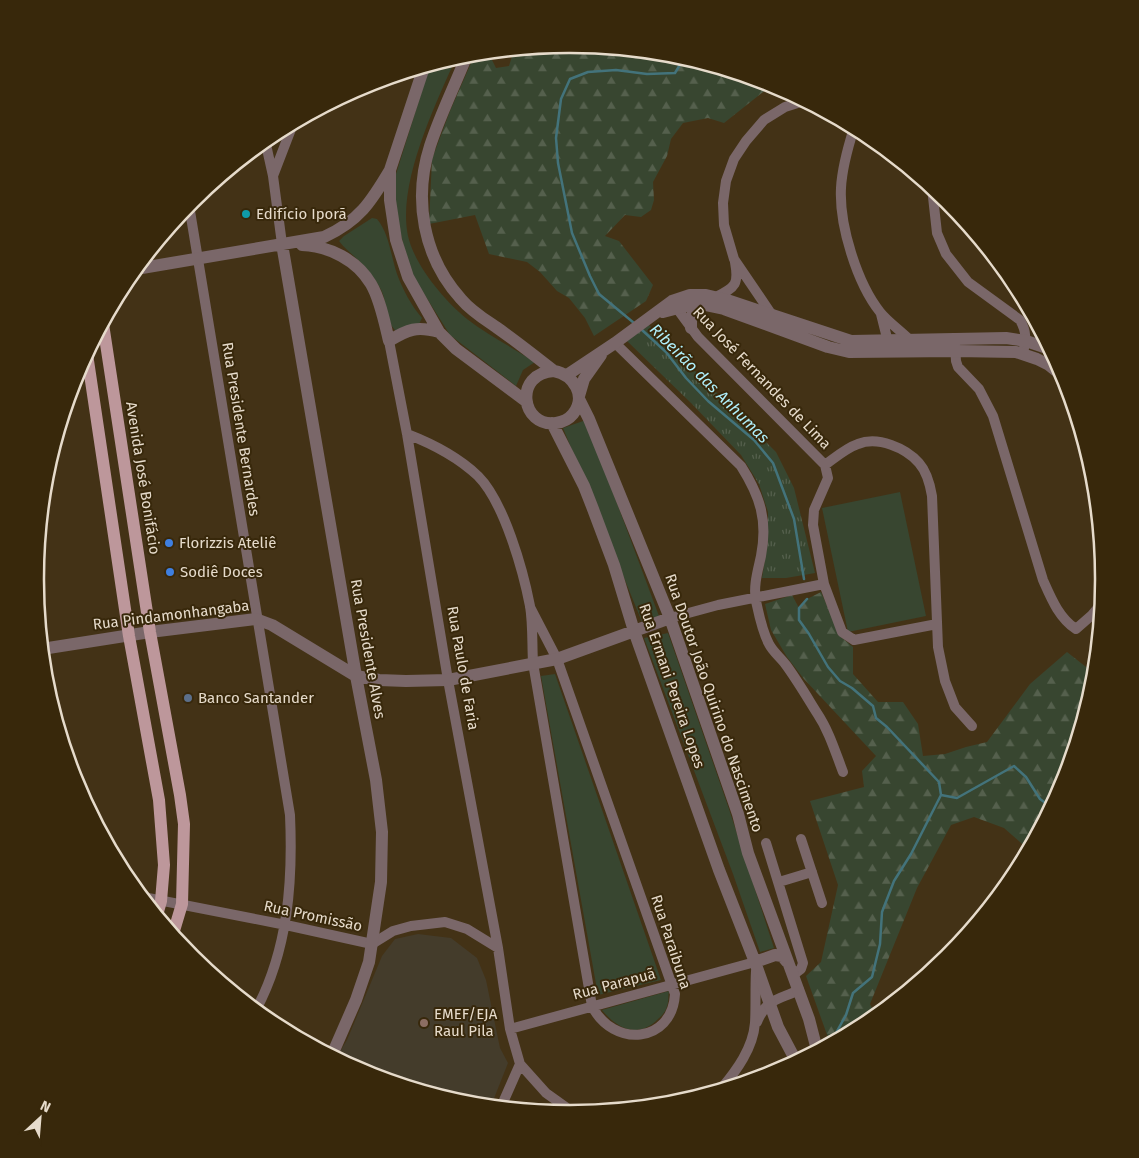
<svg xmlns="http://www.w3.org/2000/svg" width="1139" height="1158" font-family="'Fira Sans',sans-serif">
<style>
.education{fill:#443c2b}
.grass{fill:url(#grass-tufts)}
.forest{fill:url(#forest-firs)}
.green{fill:#384630}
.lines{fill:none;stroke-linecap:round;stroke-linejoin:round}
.stream{stroke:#43737b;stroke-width:2.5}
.minor{stroke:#7a6769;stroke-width:10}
.tertiary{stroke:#7a6769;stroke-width:12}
.primary{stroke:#bd979b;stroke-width:12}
.culture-dot{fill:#0f9aa8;stroke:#38280b;stroke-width:2}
.shop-dot{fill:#3f7fe0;stroke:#38280b;stroke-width:2}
.service-dot{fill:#5c6f8a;stroke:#38280b;stroke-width:2}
.education-dot{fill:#8d6e63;stroke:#38280b;stroke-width:2}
.labels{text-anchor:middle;stroke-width:4;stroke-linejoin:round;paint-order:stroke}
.poi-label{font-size:15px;fill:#e6dbcb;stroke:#38280b;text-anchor:start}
.street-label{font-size:15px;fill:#e6dbcb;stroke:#38280b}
.water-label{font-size:16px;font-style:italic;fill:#b0f0fc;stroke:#38280b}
.rim{fill:none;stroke:#e6dbcb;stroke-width:2.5}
</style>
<defs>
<pattern id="grass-tufts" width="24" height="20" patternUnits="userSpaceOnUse" patternTransform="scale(1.25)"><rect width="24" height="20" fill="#384630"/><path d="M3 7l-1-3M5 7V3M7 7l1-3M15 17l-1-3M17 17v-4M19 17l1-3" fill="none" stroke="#55604d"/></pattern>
<pattern id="forest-firs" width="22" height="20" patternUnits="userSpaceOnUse" patternTransform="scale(1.25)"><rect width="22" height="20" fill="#384630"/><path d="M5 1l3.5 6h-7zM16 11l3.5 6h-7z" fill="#55604d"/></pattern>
</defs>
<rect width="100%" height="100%" fill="#433216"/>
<path class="education" d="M418,934L451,938L477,958L486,980L500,1048L508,1063L491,1106L465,1103L365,1073L336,1058L347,1040L382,956L395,939Z"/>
<path class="grass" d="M647,323L776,452L794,488L815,573L786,578H762L768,540V512L759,484L741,455L691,403L627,341Z"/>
<path class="forest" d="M570,45L674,55L772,85L724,123L708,118L683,123L671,139L667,156L653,182L654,200L651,210L641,217L625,215L605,236L619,241L653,285L646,301L594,336L585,318L569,298L557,291L540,272L527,262L489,254L475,215L429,224L432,159L450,111L475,54L492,52L491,58L496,68L509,66L514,50Z
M821,592L841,637L853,647V674L878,702H903L918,724L923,756L945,754L966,747L987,742L1030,684L1067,652L1095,674L1094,684L1063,784L1028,849L1004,828L974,817L951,825L917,888L870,1004L876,1016L866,1024L830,1043L806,976L821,962L838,885L810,801L864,787L862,771L876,756L804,679L787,657L771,630L765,604L792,595L799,608L807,599Z"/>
<path class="green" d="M456,58C435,105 397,184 408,236C415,266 444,300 467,319C488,335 513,348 535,362L523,370L516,386L450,335L409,270L391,190L430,65Z
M372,218L377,219C389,233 391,256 397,274C403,290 411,305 422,318L419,324L396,331C384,320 388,301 380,288C374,277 365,266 356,258C350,252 344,248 339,241L344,236Z
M586,420L659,616L642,622L563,428Z
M900,492L926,616L848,632L822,508Z
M668,633L729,809L774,948L760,952L733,874L644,638Z
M555,674L661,980L598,995L541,676Z
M669,991C668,995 669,1002 667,1006C666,1011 662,1016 658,1019C639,1039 617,1029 602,1010Z"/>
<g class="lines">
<path class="stream" d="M634,323L599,294L590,276L572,233L558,163L556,138L561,99L570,79L588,72L616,70L647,74L675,73L684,58
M642,330L666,352L686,378L708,401L754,440L773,463L794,519L804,579
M807,599L799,608V620L809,634L828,667L840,681L852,688L873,706L876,718L887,727L939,782L941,795L957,798L1014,766L1026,777L1040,799L1051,807
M831,1042L846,1015L853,993L872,977L880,944L882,912L894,881L911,854L941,795"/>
<path class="minor" d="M854,128C848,147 842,168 841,188C839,225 857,283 880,312C888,322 901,331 911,341V344
M265,140L273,176L282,244
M273,176L293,124
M932,188L937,233L946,254L968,282L1020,320C1027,332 1026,340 1023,353
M189,205L290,815C293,882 288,950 256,1010
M716,297C736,287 739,284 735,262
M673,303L698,337L825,465L828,478L814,510L813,525L824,584L842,632L854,640L937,624
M881,314L889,346
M771,317L772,315L734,259L724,225L723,203L726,181L734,159L746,141L764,120L785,107L804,101
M389,341L407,434L448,680L498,948L510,1029L520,1064L546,1093L574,1113
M615,343L741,466C760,496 768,520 761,556C758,570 753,586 756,601C759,615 762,631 769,644C773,652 781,658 786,665C797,680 807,697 817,713C829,731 835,751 843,772
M955,345L956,361L958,367L979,389L993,416L1043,580C1051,598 1059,618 1076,629L1092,615L1102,603
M407,434C433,444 457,456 478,476C504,502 523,570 530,606C533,624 532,644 533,663L592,1006C613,1048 672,1044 675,994L557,659L530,607
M825,465C836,457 846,448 858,444C878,436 906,448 919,463C927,472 930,484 932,496L938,647L945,681L955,707L972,726
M670,618L718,605L824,584
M801,839L822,903
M766,843L803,963L801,969L793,975
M779,882L812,872
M143,897L286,925L372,944L393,931L411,926L445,922L467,929L498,948
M757,1022C767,998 778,1000 799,990
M510,1029L755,962
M721,1089C737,1070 753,1048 755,1023C756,1006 755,989 756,971
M501,1107L520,1064"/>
<path class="tertiary" d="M467,55C455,85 440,115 430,146C413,199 423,257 461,299C471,311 484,319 496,327C516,341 535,356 554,371C574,375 587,396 573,414C569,419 563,422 556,423C521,428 513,373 554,371
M424,67L390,170V200L396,240L408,277L439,332L456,349L527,402
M282,244L356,676L376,780L382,832L381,882L369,962L356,1000L332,1055
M302,245C329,246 357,260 371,284C380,299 385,324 389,341C408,329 417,326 439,332
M136,269L324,237C359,221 371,202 390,170
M663,312L690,305H705L724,309L828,347L849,352L956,351L1016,352L1037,359L1049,365L1064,377
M691,328V317L698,305
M567,375L615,343L672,301L690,295H706L727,300L851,341L1006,338L1026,341L1050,349
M579,396L584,379L601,355
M579,399L589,419L670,618L738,814L748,853L809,1019L817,1050
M552,423L584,486L593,509L614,565L634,631L719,870L755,962L778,1027L796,1061
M42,649L150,632L256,619L272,625L356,676L379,680L406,681L448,680L557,659L670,618
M755,962L775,955L782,956L787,962"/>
<path class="primary" d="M103,324L150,632L180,795L184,824L182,904L173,934
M87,354L129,636L159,800L164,865L161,901L157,915"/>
</g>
<circle class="culture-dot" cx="246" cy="214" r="5"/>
<g class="shop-dot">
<circle cx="169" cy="543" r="5"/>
<circle cx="170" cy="572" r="5"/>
</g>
<circle class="service-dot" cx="188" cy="698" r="5"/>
<circle class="education-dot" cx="424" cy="1023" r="5"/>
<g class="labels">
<g class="poi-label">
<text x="256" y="219">Edifício Iporã</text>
<text x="179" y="548">Florizzis Ateliê</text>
<text x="180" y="577">Sodiê Doces</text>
<text x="198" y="703">Banco Santander</text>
<text x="434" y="1019">EMEF/EJA<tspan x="434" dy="17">Raul Pila</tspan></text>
</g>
<g class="street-label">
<text transform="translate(762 378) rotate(46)" y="5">Rua José Fernandes de Lima</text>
<text transform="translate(241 429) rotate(81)" y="5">Rua Presidente Bernardes</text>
<text transform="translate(143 478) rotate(81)" y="5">Avenida José Bonifácio</text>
<text transform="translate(171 615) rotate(-7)" y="5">Rua Pindamonhangaba</text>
<text transform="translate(368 649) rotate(80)" y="5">Rua Presidente Alves</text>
<text transform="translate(463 668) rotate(80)" y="5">Rua Paulo de Faria</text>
<text transform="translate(672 686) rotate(71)" y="5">Rua Ermani Pereira Lopes</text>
<text transform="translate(714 703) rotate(71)" y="5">Rua Doutor João Quirino do Nascimento</text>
<text transform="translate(313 916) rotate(12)" y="5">Rua Promissão</text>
<text transform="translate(671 942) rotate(72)" y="5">Rua Paraibuna</text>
<text transform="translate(614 984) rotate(-15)" y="5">Rua Parapuã</text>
</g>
<g class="water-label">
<text transform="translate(710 383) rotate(45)" y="6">Ribeirão das Anhumas</text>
</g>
</g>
<path d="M0 0H1139V1158H0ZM569 53H570A525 525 0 0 1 1095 578V580A525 525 0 0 1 570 1105H569A525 525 0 0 1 44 580V578A525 525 0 0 1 569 53Z" fill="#38280b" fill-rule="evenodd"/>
<path class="rim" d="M569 53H570A525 525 0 0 1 1095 578V580A525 525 0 0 1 570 1105H569A525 525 0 0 1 44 580V578A525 525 0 0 1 569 53Z"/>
<g transform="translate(40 1118) rotate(26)" stroke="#38280b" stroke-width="4" paint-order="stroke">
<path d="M0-4L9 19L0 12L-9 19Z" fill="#e6dbcb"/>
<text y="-8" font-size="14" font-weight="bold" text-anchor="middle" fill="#e6dbcb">N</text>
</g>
</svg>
